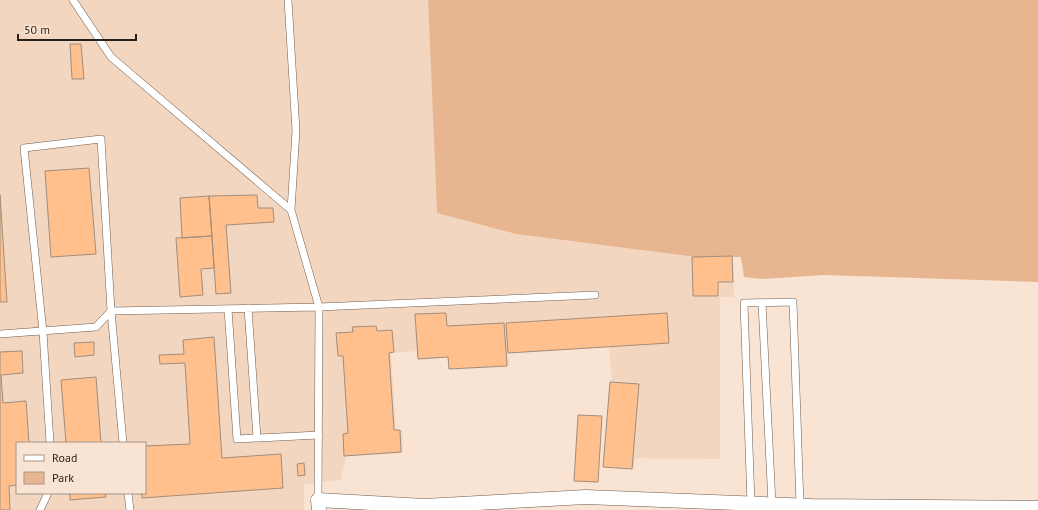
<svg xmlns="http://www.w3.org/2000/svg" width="1038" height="510" font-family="'PT Sans',sans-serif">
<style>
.built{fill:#f3d6c0;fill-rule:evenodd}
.green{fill:#e7b690}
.building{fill:#ffc08d;stroke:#a18d7d}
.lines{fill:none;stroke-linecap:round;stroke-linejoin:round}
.lane-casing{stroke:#705d4e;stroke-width:8}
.street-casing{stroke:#705d4e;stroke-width:15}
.lane{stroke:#fff;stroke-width:7}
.street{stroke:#fff;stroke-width:14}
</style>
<rect width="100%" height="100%" fill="#f9e3d2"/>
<path class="built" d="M0,0H428L437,213L516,234L696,257H733L734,297H720V459L635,458L634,469L608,467L612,382L609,347L508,353L509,366L451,369L450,357L420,359L419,351L391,353L396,430H402L403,453L346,456L341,480L304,484V510H0ZM17,443H145V493H17Z"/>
<path class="green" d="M428,0H1038V282L824,275L762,279L744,277L741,257H696L516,234L437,213Z"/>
<path class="building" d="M70,44H81L84,79H72Z
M89,168L96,254L51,257L45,171Z
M0,195L7,302H0Z
M257,195L258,208H273L274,222L226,225L231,293L216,294L209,196Z
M209,196L212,236L182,238L180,198Z
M212,236L214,268L201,269L203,295L180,297L176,238Z
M732,256L733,282H718V296H693L692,257Z
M446,313L447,326L504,323L507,366L449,369L448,357L418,359L415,314Z
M667,313L669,343L508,353L506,323Z
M376,326L377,331L392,330L394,352L389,353L394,430H400L401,452L344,456L343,434L348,433L343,356H338L336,333L353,332L352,327Z
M214,337L222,458L281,454L283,488L142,498V493H145V446L190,444L185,363L160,364L159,355L184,354L183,340Z
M94,342V355L75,357L74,343Z
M22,351L23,373L1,375L3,403L26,401L29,443H17V485L9,486L10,510H0V352Z
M96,377L101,443H66L61,380Z
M610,382L639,384L632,469L603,467Z
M578,415L602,416L598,482L574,481Z
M304,463L305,475L298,476L297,464Z
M70,493H105L106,497L70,500Z"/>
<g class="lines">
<defs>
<path id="lane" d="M73,0L111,57L291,210L319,307L318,500
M288,0L296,131L291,210
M762,303L772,504
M248,308L257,438
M228,309L237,439L319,435
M0,334L96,327L111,311L123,443
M50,443L43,332L24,148L101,139L111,311L319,307L595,295
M128,493L130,510
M751,504L744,303L793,302L800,505
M40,510L48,493"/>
<path id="street" d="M319,510L318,500L424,506L586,497L812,506L1038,508"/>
</defs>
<use href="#lane" class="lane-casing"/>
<use href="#street" class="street-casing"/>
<use href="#lane" class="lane"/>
<use href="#street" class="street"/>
</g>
<rect x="16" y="442" width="130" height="52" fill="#f9e3d2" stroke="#a59588"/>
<rect x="24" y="455" width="20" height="6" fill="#ffffff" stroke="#a59588"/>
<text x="52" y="462" font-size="12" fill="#271f19">Road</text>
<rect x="24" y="472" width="20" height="12" fill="#e7b690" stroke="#a59588"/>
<text x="52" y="482" font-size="12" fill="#271f19">Park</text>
<path d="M18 34v6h118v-6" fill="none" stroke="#271f19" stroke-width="2"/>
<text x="24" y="34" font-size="12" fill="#271f19" stroke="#f9e3d2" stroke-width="3" paint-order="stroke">50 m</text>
</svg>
